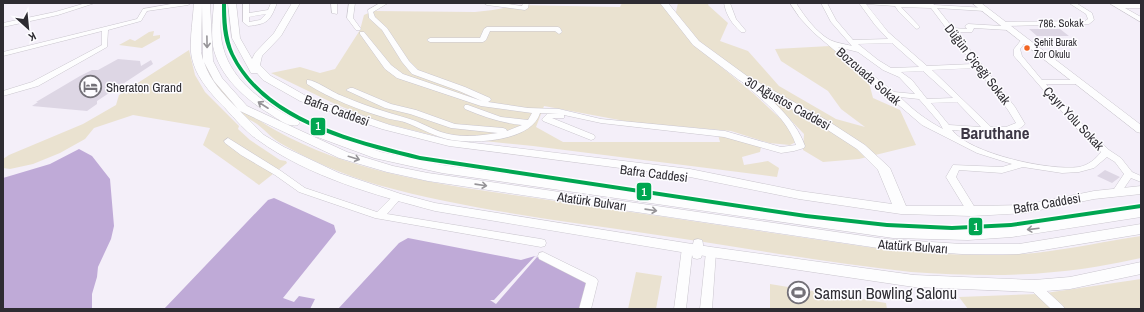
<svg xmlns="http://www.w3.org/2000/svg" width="1144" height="312" font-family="'Archivo Narrow',sans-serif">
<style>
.green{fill:#eae2d0}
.water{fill:#bfaad7}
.pier{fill:#f4eff9}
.building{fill:#ddd6e4}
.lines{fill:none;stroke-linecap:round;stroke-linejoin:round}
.minor-casing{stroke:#cac6ce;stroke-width:1}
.major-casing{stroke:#cac6ce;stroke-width:1}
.minor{fill:#fdfdfe;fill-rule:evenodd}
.major{fill:#fdfdfe;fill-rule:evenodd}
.tram-1-casing{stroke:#fdfcff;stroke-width:3}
.tram-1{fill:#00a651;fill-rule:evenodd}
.oneway{stroke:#969498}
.bus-dot{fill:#f26522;stroke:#fdfcff;stroke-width:1.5}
.labels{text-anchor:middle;stroke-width:3;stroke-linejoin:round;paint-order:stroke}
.far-bus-label{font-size:10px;fill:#2e2c32;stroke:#fdfcff;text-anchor:start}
.far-street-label{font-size:11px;fill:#2e2c32;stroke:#fdfcff}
.street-label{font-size:13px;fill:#2e2c32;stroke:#fdfcff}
.poi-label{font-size:13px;fill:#2e2c32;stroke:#fdfcff;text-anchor:start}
.near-poi-label{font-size:16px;fill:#2e2c32;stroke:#fdfcff;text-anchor:start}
.district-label{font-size:17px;font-weight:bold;fill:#3d3845;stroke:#fdfcff}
.line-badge{stroke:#fdfcff;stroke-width:1.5}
.badge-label{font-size:11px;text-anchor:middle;font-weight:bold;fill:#fff}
</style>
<rect width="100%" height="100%" fill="#f4eff9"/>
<path class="green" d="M622,3H662L695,45L754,94L786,124L796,142L790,145L769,143L731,131L630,122L544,106L536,127L563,142H720L718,135L761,147L760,152L742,157L744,165L768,161L779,168L777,177L533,146L436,136L380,122L335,104L271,73L300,67L320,73L335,69L360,30L364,15L373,11L475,12C488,10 501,10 513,5L620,7Z
M678,3H709L708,5L728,23L720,41L748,51L779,86L836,119L865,127L841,109L828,91L781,61L775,49L830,46L867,75L873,98L900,110L916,145L859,159L823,162L803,150L804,134L756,84L700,43L675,16Z
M154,31L153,36L160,35V38L142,48L119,45L130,39L135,41L149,32Z
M189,50L195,75L205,92L239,126L238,129L250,140L280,160L286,161L287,163L259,185L203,145L210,128L133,115L94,128L85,139L60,153L33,164L10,169L3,168V159L9,155L83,124L116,105L119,95Z
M201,52L204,61C226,86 245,114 275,130C362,179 465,187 562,202C664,217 766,232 867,247C923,253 979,258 1035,253C1071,249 1106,241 1141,236V258C1112,264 1083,270 1054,272C1006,277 959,275 911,272C822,262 733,246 644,233C555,220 465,209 378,185C344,175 311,161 280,143C269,137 259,122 247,119C228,99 206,81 201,52Z
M636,272L662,276L656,309H628Z
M1141,279V309H968L959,297L1039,294Z
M770,284L886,303L887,309H770Z"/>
<path class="water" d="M79,149L92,156L110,179L114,226L111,239L98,267L97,277L92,294V309H3V178L50,164Z
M274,198L334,225L336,232L283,298L294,302L299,296L315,299L310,309H164L268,200Z
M408,238L521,260L535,256L587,282L580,309H338L399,243Z"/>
<path class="pier" d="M535,256L537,257L496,304L490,300H494Z"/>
<path class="building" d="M1029,29H1060L1069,36H1037Z
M118,59L140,61L141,66L151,60L153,64L97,101V104L87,111L32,106L38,102H36L80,76L92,70H98Z
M1105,170L1120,177L1112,183L1097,176Z"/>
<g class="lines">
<defs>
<path id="minor" d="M86,3H95L58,15L3,27V23L55,12Z
M177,3H191L188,5L147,11L141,21L108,30L107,47L38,86L3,96V91L32,82L102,45V31L3,56V52L137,19L143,9Z
M243,3H249V13L268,10L271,3H277C270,21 268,24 248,26L243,22ZM266,14L260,20L249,22V17Z
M331,3H337V14L332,13Z
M349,3H355L353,18L361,29L360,30H356L347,18Z
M380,3H388L373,12L375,17L387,28L409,61L418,70L465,87L490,98L491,100L488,102L528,108L559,109L601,119L725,131L781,147L796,145C787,118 761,99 741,81V77H747C768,98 795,117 805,146L804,148L794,151L781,153L724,137L601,123L564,115V118H552L594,135L595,137L594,139L591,140L543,121L542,119L547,114H559L540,113C532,141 476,144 452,140C436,137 422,129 407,123C400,120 392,120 386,118C359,110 331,99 307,84V80C314,79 332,92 340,95C363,105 386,112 410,119C420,122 430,128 441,132C459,138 479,136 498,133L451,128L410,114L385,108L346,90L350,88H353L391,104L416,110L455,124L503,128L506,129L507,131L522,125C502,123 484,117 465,109L464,107L465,105H468L501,117L528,120L532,113L481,106L397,78L385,69L360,34V32H364L391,65L403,74L482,101L459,91L412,74L402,62L382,30L369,18L368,10Z
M484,3H501L522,6L523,3H529L528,8L525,10L487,5Z
M724,3H730L736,19L746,31L745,32H741C732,24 726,15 724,3Z
M790,3H796C805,17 816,32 830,40C836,43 845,44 852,46L831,22L821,3H827L836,20L853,40L888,39L875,25L859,3L928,4L927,3H933L934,5L987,8L988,9L985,11L937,8L953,28L967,29L965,26L968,24L1002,26L1000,24L1003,22L1085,21L1088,19L1086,14L1069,3H1076L1092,13L1094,20L1089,24L1005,26L1011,28L1008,30L974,28L972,32H956L1015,107L1025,124C1012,139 971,131 952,130C970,154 1050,171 1079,167C1088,165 1095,160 1101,152L1078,130L1014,56V49L1022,39H1026L1027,40L1020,49L1022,56L1042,80H1082V84H1046L1084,126L1109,150L1121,158L1132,172L1141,176V182L1131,178L1120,194H1114L1112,192L1124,174L1115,162L1107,157L1094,168L1079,172L1062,173L1023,167L1002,173L959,170L956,177L977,211L976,213H968L946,177L953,165L1002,167L1012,164L977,153L922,125L813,32L800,18ZM866,4L895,6L899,12L915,28L917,29L920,27L919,26L901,7L931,8L973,64L927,66L888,32ZM892,43L919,67L891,68L878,60L858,44ZM838,47L858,52L883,70L899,77L915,94L894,92ZM977,68L1008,110L1016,123L1006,127H991L932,70ZM923,71L953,98L927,99L912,80L901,72ZM900,97L919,99L939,122L943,129C926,120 913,110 900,97ZM957,102L981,127L949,125L931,103Z
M1109,3L1141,4V8H1125L1141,17V22Z
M487,27H558L560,28L562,32L559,34L555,31H490L486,40L483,42H430L427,40L430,38H480L484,29Z
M228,138L281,171L305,188L377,212L394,195L397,194L402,197L387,214L541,239L545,240L546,243L545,246L541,247L375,218L299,192L275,175L241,155L225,143L224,141Z
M698,239L702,240C704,245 703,253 701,258L697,259L693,258L692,255L686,309H674L682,248L683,245L687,244L691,245L692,248L694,240Z
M711,248L715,249L716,252L712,309H700L706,252L707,249Z
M543,252L596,278L598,281L591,309H579L586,283L539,259L538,256L539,253Z
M1034,282L1038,283L1063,306L1065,309H1051L1030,289L1028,286L1030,283Z"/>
<path id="major" d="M194,3H210L213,61L222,78L247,106L347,152L393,166L428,173L885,239L962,244H1019L1141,224V234L1019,254H962L885,249L428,181L387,172L339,158L240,111L264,135L284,147L339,173L401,194L435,203L711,247L914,275L1034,280L1070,277L1141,262V274L1070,289L1034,292L914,287L711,257L435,211C375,195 309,177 258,140C246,132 235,119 225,108C210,93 193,74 191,52C190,36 193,19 194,3ZM202,4L203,60L201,52ZM204,62L214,81L238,109C224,95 210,81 204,62Z
M214,3H222C221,17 219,33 223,47C232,83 267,105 298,121L300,123L298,125C289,128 278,119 270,114C245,99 219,76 213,46C211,32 213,17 214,3Z
M228,3H236L240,38L252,59L255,53L274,33L292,3H300L281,36L262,56L260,65L271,76L308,97L390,125L449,140L690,169L799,191L892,204L878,170L857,149L820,125L739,80L693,45L660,3H668L699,41L747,76L828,121L865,145L890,168L906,206H972L1025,205L1094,191L1141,186V194L1094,199L1025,213L972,216L901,214L799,199L690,177L449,146L382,129L300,101L263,80L257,73H251L232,38Z
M972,3H981L1141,125V133L1137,132Z
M316,130L381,152L442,165L893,228L968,230L1012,228L1141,207V217L1012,237L968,240L893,238L442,173L374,158L312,135L310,133L312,131Z"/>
</defs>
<use href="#minor" class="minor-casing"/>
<use href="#major" class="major-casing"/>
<use href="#minor" class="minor"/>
<use href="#major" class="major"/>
<defs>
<path id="tram-1" d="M222,3H226C226,20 227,38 234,54C266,119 355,140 420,156L806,214L887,223L952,226L1011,223L1141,204V208L1011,227L952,230L887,227L806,218L420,160C352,143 263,123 230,54C222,38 222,20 222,3Z"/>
</defs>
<use href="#tram-1" class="tram-1-casing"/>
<use href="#tram-1" class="tram-1"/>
</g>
<defs><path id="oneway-shaft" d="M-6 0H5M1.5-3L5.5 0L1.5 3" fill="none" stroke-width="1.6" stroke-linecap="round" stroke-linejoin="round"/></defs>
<g class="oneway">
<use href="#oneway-shaft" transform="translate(207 42) rotate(89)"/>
<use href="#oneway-shaft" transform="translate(263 105) rotate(-147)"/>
<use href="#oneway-shaft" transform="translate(354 158) rotate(17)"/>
<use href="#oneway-shaft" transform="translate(481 185) rotate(8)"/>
<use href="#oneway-shaft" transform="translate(651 210) rotate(8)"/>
<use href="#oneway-shaft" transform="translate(1033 229) rotate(173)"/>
</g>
<defs>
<symbol id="hotel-ring" viewBox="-11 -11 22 22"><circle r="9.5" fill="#fdfcff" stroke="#737078" stroke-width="1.5"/><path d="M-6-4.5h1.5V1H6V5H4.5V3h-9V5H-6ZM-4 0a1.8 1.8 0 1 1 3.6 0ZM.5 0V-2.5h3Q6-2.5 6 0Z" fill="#737078"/></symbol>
<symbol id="stadium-ring" viewBox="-11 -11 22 22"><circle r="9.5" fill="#fdfcff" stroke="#737078" stroke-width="1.5"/><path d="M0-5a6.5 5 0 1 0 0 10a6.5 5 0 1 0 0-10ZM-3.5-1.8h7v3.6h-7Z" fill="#737078"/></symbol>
</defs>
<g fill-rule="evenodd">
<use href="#hotel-ring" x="78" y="74" width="25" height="25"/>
<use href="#stadium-ring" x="786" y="280" width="25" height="25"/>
</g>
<circle class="bus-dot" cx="1027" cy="48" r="3.5"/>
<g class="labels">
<g class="far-bus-label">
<text x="1034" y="46">Şehit Burak<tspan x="1034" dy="12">Zor Okulu</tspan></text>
</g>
<g class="far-street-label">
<text transform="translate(1061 23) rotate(-1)" y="4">786. Sokak</text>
</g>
<g class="street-label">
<text transform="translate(978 64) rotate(52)" y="5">Düğün Çiçeği Sokak</text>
<text transform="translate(869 76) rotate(41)" y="5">Bozcuada Sokak</text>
<text transform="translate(788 103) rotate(29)" y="5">30 Ağustos Caddesi</text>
<text transform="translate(337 110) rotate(20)" y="5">Bafra Caddesi</text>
<text transform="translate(1074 118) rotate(47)" y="5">Çayır Yolu Sokak</text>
<text transform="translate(654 173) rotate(7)" y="5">Bafra Caddesi</text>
<text transform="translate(592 201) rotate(8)" y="5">Atatürk Bulvarı</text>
<text transform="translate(1047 203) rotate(-10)" y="5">Bafra Caddesi</text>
<text transform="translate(913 246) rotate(4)" y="5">Atatürk Bulvarı</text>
</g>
<g class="poi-label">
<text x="106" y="92">Sheraton Grand</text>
</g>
<g class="near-poi-label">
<text x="814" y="299">Samsun Bowling Salonu</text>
</g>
<g class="district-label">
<text x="995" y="139">Baruthane</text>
</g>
</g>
<g class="line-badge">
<rect x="310" y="117" width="16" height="19" rx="4" fill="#00a651"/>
<rect x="636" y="182" width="16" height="19" rx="4" fill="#00a651"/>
<rect x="968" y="217" width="15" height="19" rx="4" fill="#00a651"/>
</g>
<g class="badge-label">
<text x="318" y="130">1</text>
<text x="644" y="196">1</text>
<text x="976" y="231">1</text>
</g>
<rect width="1144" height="312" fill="none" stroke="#2e2c32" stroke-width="8"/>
<g transform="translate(28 28) rotate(153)" stroke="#fdfcff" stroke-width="3" paint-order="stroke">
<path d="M0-3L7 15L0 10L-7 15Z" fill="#2e2c32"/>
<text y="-6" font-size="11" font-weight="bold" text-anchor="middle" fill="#2e2c32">K</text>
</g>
</svg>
